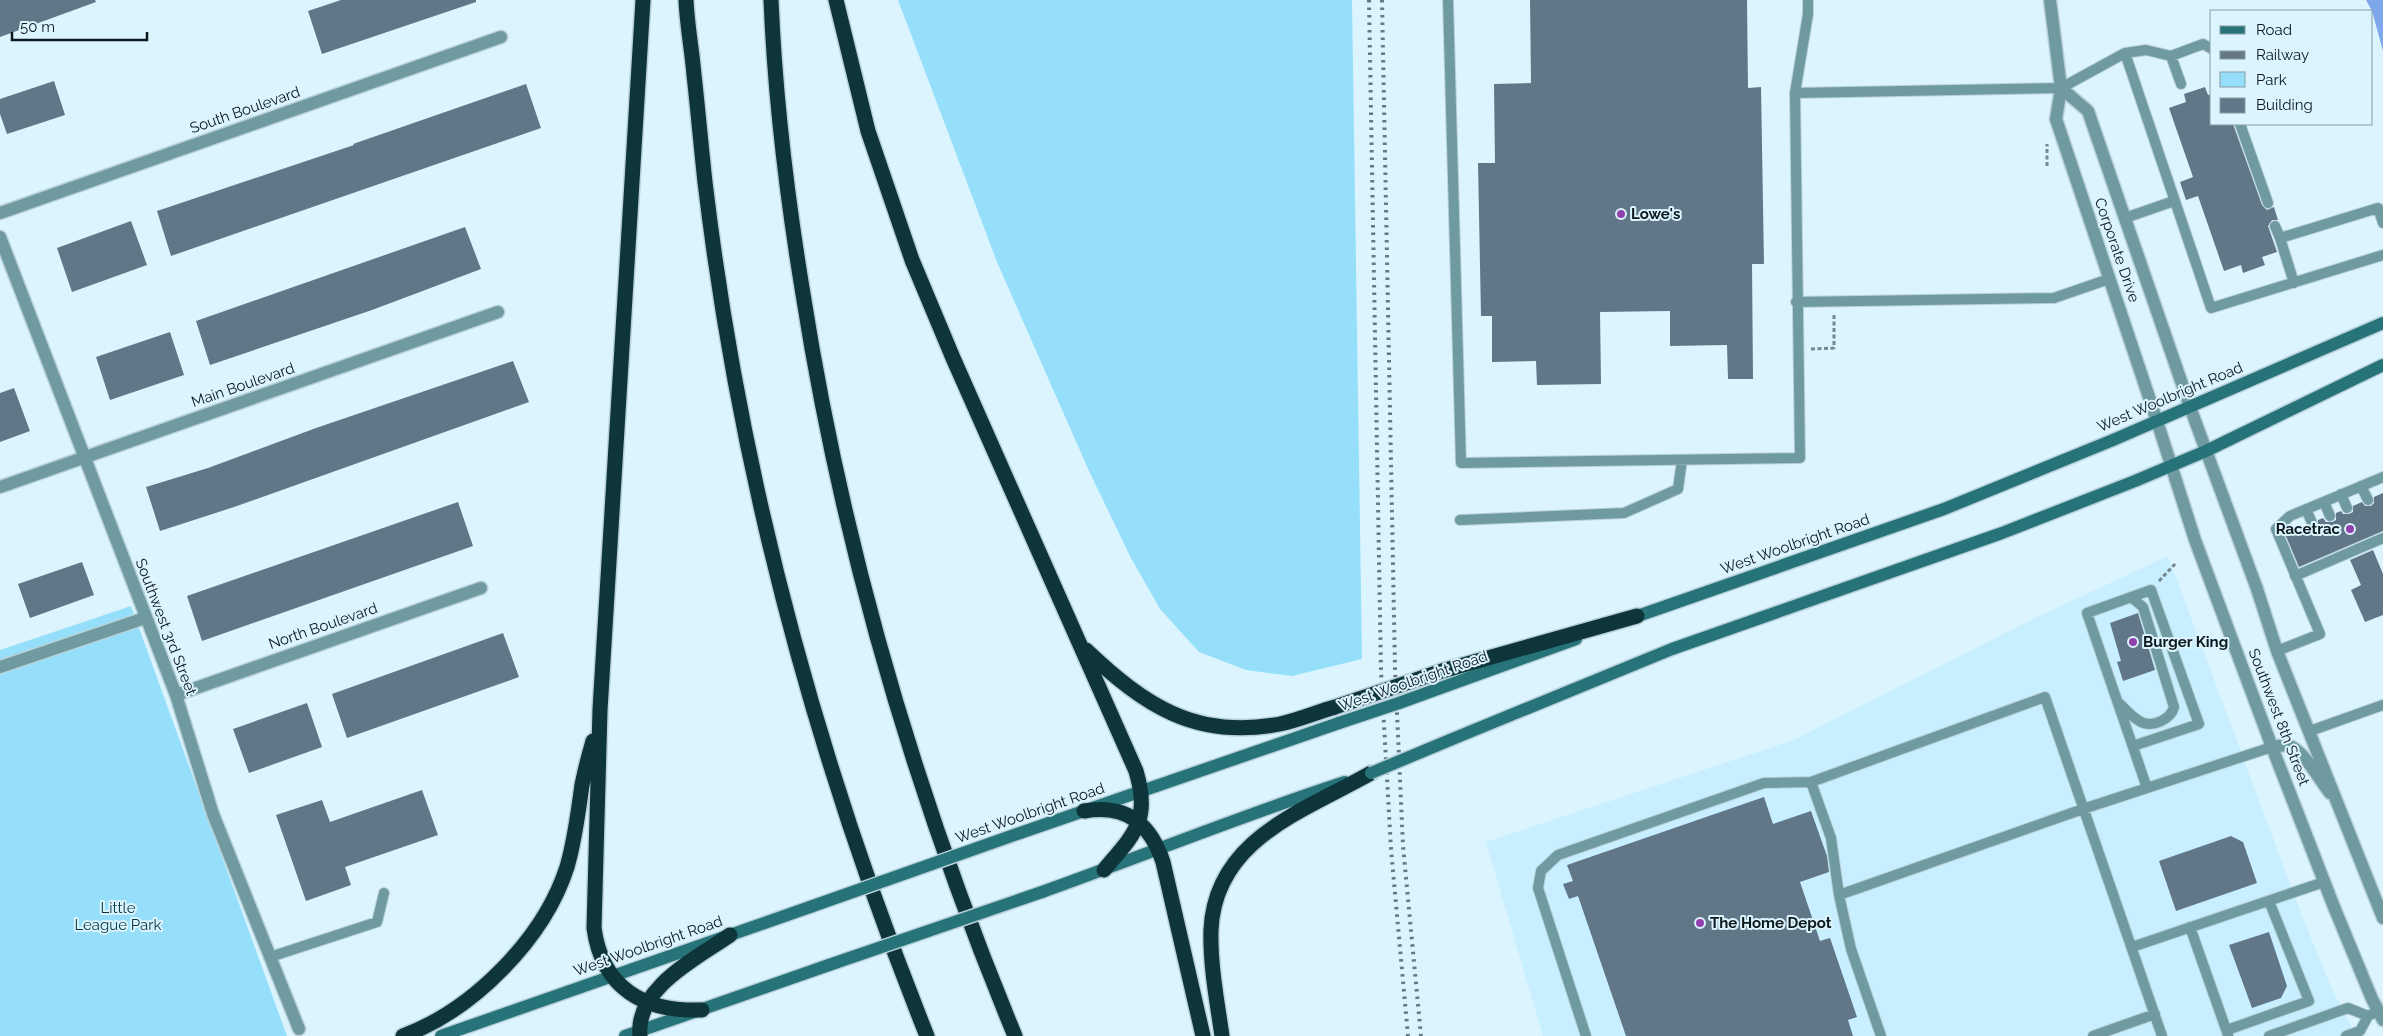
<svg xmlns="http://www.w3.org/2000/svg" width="2383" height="1036" font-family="Raleway,sans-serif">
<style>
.built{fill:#c7efff}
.green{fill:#96dffa}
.water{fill:#7fa7eb}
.building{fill:#617788}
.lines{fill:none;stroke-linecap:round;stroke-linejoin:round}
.service-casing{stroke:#bad1da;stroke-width:12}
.minor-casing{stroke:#bad1da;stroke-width:15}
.tertiary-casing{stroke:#bad1da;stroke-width:15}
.secondary-casing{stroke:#bad1da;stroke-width:15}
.motorway-casing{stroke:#bad1da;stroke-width:18}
.path{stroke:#768890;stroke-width:3;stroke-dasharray:4 2.5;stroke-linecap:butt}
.service{stroke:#6f9ba0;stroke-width:10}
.minor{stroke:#6f9ba0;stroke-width:12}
.tertiary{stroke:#6f9ba0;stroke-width:12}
.secondary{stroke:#26737a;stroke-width:12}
.motorway{stroke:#0e3539;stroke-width:15}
.rail{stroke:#677980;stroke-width:4;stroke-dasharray:2.5 5;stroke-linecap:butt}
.secondary-bridge-casing{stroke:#bad1da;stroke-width:15;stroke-linecap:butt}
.motorway-bridge-casing{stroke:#bad1da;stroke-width:18;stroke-linecap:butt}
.secondary-bridge{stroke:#26737a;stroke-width:12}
.motorway-bridge{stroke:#0e3539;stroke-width:15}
.poi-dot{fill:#9240ae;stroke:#dbf4fe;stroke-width:2}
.labels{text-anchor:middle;stroke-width:4;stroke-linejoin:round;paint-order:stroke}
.street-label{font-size:15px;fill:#0d181d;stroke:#dbf4fe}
.poi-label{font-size:15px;font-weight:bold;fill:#0d181d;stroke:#dbf4fe;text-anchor:start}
.park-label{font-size:15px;fill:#053746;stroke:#dbf4fe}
</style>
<rect width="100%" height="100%" fill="#dbf4fe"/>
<path class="built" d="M2168,556L2302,916L2331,987L2356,1036H1543L1486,842L1794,740L2031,620Z"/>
<path class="green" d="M898,0H1352L1362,659L1292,676L1246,670L1199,652L1160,609L1131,558L1089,471L997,262Z
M131,606L287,1036H0V650Z"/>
<path class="water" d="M2366,0H2383V51L2372,11Z"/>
<path class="building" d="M0,0H95L96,2L0,37Z
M341,0H476V2L322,54L308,11Z
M1530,0H1747L1748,88L1761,87L1764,264H1752L1753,379H1728L1727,345L1670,346V311L1600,312L1601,384L1537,385L1536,361L1492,362V316H1481L1478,163H1495L1494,84L1531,83Z
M54,81L65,115L7,134L0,114V99Z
M526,84L541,128L171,256L157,211L354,145L353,144Z
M2205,87L2208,95L2212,94V124H2233L2262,205L2267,210L2274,207L2278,220H2272L2268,226L2277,252L2262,257L2265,265L2243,273L2241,265L2224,271L2198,196L2186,200L2180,182L2193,177L2169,108L2186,102L2184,94Z
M131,221L147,265L72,292L57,248Z
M465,227L481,269L372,310L210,365L196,321Z
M170,332L184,375L110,400L96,357Z
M513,361L529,402L234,507L160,531L146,487L208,468L316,428Z
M14,388L30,431L0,442V393Z
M2383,493V531L2299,567L2285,534L2305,525L2308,529H2314L2318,527V520L2323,518L2326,522H2332L2336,520V513L2341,511L2343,514H2349L2353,512V506L2362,502L2365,506H2371L2374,503V497Z
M458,502L473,546L202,641L187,596Z
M2373,550L2383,574V615L2365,622L2351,590L2361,585L2350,560Z
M82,562L94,595L30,618L18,584Z
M2138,613L2155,670L2123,681L2117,662L2121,661L2110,623Z
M503,633L519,677L347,738L332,694Z
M307,703L322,747L249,773L233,729Z
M422,790L438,835L345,867L351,885L306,901L276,815L322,800L330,822Z
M1764,797L1773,824L1811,811L1827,856L1829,872L1800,882L1820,941L1830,938L1857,1017L1848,1020L1853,1036H1626L1578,896L1569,899L1563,884L1573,881L1567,865Z
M2231,836L2243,842L2257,883L2176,911L2159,861Z
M2269,932L2287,986L2281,998L2252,1008L2229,945Z"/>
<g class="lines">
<defs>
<path id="service" d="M1448,0L1461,463L1800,458L1795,93L1808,14V0
M2212,49L2203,44L2171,56L2146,50L2125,53L2211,308L2383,255
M2171,56L2181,84
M1795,93L2061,88L2125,53
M2240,124L2268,203
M2125,218L2174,201
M2275,226L2280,238L2378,208L2383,223
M2280,238L2294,283
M1796,302L2054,298L2109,279
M2361,486L2368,500
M2341,494L2347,508
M2324,502L2330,516
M2306,509L2312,523
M1460,520L1624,513L1678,489L1682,460
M2295,576L2383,538
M2277,651L2320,634L2276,529L2290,516L2383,477
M2119,703C2125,709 2133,718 2141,722C2153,728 2171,719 2174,707L2143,607L2131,597
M2310,731L2383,705
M2133,746L2199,724L2151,590L2087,613L2147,788
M1839,895L1831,838L1811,782L2045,697L2162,1036
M2190,927L2228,1035
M2132,947L2324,882
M270,957L377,922L384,893
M2227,1030L2309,1001L2269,901
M1586,1036L1538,888L1541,871L1558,855L1764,783L1811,782
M1881,1036L1851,949L1839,895L2083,809L2272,747
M2093,1036L2155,1014
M2269,1036L2348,1008L2368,1016
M2346,1036L2360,1031L2368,1016L2372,1014"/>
<path id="minor" d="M2050,0L2061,88L2056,119L2157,421
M2061,88L2088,111L2190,407
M0,213L501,37
M0,237L176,695L213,814L299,1029
M0,487L498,312
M0,667L145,618
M176,695L481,588"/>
<path id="tertiary" d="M2190,407L2257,589L2277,651L2383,918
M2157,421L2195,540L2272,747L2334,907L2372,999L2383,1020
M2272,747C2279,746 2285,744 2292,747C2307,756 2319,779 2330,793"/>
<path id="secondary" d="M1629,619L1944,509L2113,440L2383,323
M1399,703L1576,639
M1450,740L1672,649L2002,533L2135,481L2206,451L2383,365
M1020,833L1339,723
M1042,892C1143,856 1243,815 1345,782
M441,1036L810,907
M625,1036L829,965"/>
<path id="motorway" d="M643,0L600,710L594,928C602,988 644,1012 702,1010
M686,0C687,25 692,50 694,75C698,110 701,146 705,182C740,478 816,759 927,1036
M771,0C775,98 787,197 803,294C843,549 916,797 1015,1036
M836,0L868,131L912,260L953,358L1136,771C1151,821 1134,834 1104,870
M1086,650C1144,705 1195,740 1280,724C1299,720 1317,712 1335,707
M1442,671L1637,616
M1084,811C1126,804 1150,823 1163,862L1203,1036
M403,1036C473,1010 544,939 567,867C575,840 578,813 582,785C585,770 589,755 593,741
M640,1036C635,988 697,958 730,935
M1222,1036C1217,1001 1210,965 1211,930C1215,839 1304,811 1371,773"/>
</defs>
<use href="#service" class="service-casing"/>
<use href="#minor" class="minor-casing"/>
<use href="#tertiary" class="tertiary-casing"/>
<use href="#secondary" class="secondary-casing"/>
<use href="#motorway" class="motorway-casing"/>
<path class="path" d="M2047,166V144
M1811,349L1834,348V314
M2159,581L2176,563"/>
<use href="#service" class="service"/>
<use href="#minor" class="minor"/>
<use href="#tertiary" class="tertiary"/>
<use href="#secondary" class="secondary"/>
<use href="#motorway" class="motorway"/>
<path class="rail" d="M1369,0L1381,671L1391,849L1408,1036
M1382,0L1395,668L1403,846L1421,1036"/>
<defs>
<path id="secondary-bridge" d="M1339,723L1399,703
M1371,773L1450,740
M810,907L1020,833
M829,965L1042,892"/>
<path id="motorway-bridge" d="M1335,707L1442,671"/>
</defs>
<use href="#secondary-bridge" class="secondary-bridge-casing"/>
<use href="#motorway-bridge" class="motorway-bridge-casing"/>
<use href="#secondary-bridge" class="secondary-bridge"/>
<use href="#motorway-bridge" class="motorway-bridge"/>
</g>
<g class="poi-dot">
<circle cx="1621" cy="214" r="5"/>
<circle cx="2350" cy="529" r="5"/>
<circle cx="2133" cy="642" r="5"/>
<circle cx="1700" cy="923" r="5"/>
</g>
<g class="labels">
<g class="street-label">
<text transform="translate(245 110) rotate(-19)" y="5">South Boulevard</text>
<text transform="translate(2117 250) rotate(71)" y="5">Corporate Drive</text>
<text transform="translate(243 385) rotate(-19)" y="5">Main Boulevard</text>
<text transform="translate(2170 397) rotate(-23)" y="5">West Woolbright Road</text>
<text transform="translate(1795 544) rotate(-19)" y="5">West Woolbright Road</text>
<text transform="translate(323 626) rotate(-19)" y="5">North Boulevard</text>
<text transform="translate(166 627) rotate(69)" y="5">Southwest 3rd Street</text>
<text transform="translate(1413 681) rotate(-19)" y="5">West Woolbright Road</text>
<text transform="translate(2279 717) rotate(69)" y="5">Southwest 8th Street</text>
<text transform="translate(1030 813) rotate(-19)" y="5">West Woolbright Road</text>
<text transform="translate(648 946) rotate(-19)" y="5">West Woolbright Road</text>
</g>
<g class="poi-label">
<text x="1631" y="219">Lowe's</text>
<text x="2340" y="534" text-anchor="end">Racetrac</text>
<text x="2143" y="647">Burger King</text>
<text x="1710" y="928">The Home Depot</text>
</g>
<g class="park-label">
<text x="118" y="913">Little<tspan x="118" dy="17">League Park</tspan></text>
</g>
</g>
<rect x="2210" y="10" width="162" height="115" fill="#dbf4fe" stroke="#899ca4"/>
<rect x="2220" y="26" width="25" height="8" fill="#26737a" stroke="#899ca4"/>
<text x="2256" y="35" font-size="15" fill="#0d181d">Road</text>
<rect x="2220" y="51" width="25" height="8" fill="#677980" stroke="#899ca4"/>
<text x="2256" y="60" font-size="15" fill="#0d181d">Railway</text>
<rect x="2220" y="72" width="25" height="15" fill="#96dffa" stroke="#899ca4"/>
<text x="2256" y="85" font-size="15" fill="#0d181d">Park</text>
<rect x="2220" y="98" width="25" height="15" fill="#617788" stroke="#899ca4"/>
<text x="2256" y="110" font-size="15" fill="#0d181d">Building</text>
<path d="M12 32v8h135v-8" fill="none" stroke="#0d181d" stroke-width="2.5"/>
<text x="20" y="32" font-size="15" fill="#0d181d" stroke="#dbf4fe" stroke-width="4" paint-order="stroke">50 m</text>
</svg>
